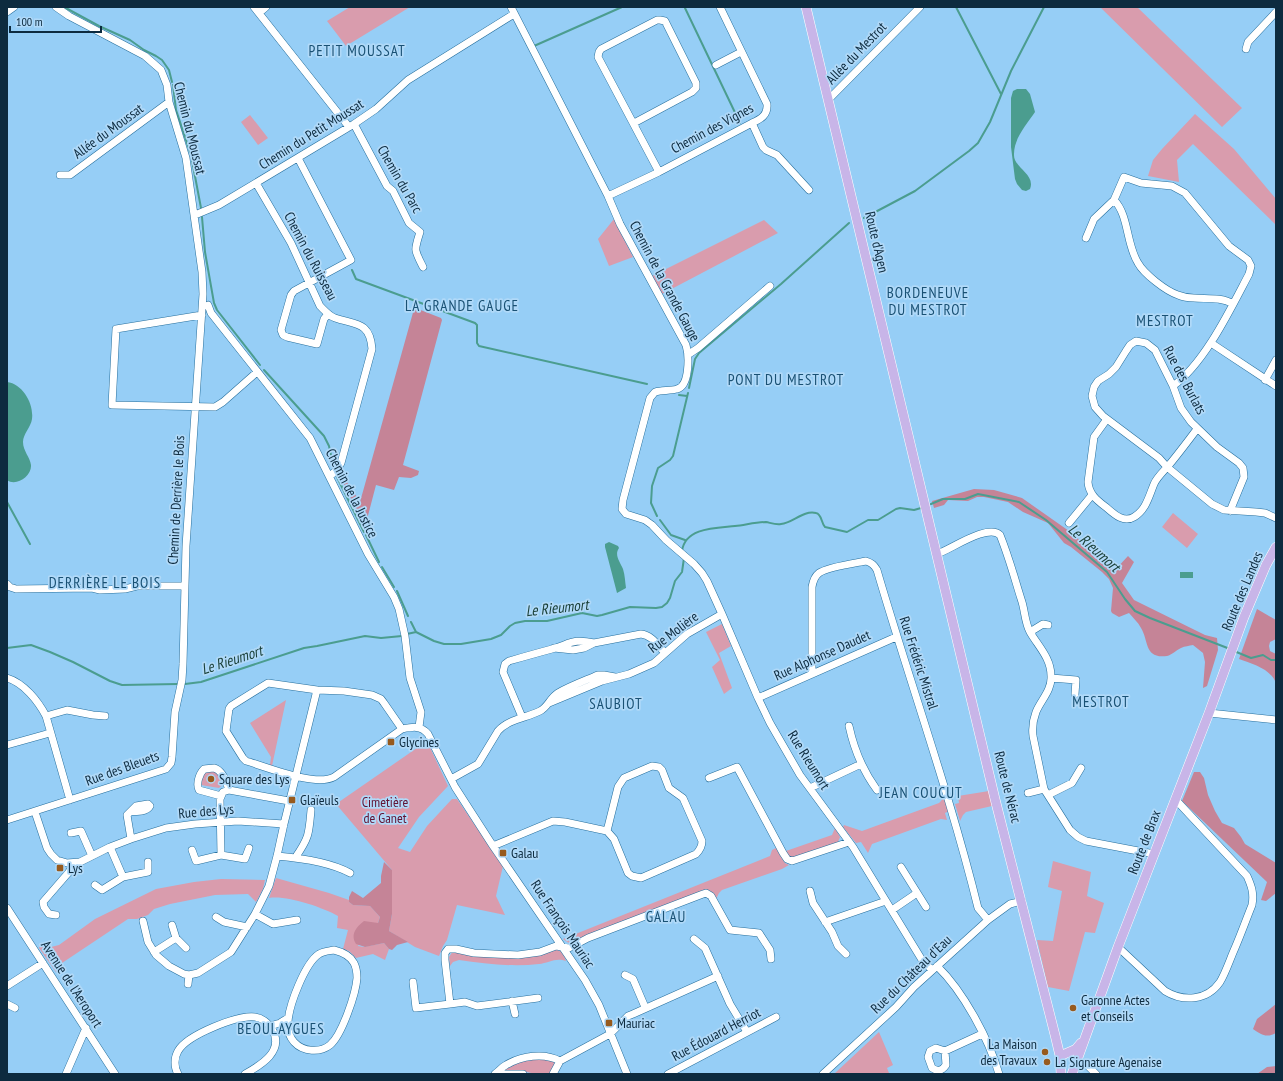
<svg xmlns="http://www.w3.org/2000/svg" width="1283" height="1081" font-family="'PT Sans Narrow',sans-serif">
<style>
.green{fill:#d99cad}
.forest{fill:#c58497}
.water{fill:#4b9d8f}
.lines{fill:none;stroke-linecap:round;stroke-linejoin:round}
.stream{stroke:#4b9d8f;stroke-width:2}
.minor-casing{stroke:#266f9d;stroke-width:8}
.major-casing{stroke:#fff;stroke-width:10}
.minor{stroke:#fff;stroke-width:7}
.major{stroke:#c8b5e8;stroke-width:9}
.poi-dot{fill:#975a1d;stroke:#b0d9f8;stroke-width:1.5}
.labels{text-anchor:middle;stroke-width:3.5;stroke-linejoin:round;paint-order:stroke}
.street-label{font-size:14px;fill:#0d2b3f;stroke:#b0d9f8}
.poi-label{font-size:14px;fill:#0d2b3f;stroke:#b0d9f8;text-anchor:start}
.park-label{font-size:14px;fill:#611333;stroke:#b0d9f8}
.neighbourhood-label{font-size:15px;letter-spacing:1px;fill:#195174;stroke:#b0d9f8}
.water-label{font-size:15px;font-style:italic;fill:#1b413a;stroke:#b0d9f8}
</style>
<rect width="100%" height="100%" fill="#96cef6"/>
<path class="green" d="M350,7H410L346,46L327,21Z
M1100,7H1137L1242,108L1222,127Z
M1195,114L1234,149L1276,199V225L1193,144L1177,160L1179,182L1148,176L1153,160L1162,149Z
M250,115L268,138L258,145L241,122Z
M614,219L633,257L609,266L598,239Z
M764,220L778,233L662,294L652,276Z
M1173,513L1198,534L1187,548L1162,527Z
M722,624L731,646L719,653L732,688L724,694L712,667L720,660L706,632Z
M286,700L272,766L270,765L271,757L250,723Z
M427,741L448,786L419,817L398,848L410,852L427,826L452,799H457L503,866L496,896L505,915L457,905L447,940L443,946L439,956L415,947L389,931L392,914V870L336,804Z
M213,770C218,774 223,779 222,785L219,788L201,785L202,773Z
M989,791L992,806L966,812L963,815L960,821L955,804L959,803L958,796Z
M944,796L949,811L945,813L947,820L941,819L872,844L868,853L861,842L856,843L843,827L844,825L862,831L939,803L941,801Z
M835,828L840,837L838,842L835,844L790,858L786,851L832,835Z
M776,848L785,863L789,865L782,869L722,890L719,893L716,899L709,890L704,891L570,944L563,939L770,856L772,850Z
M1053,861L1091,872L1087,896L1104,903L1095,933L1085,932L1069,991L1048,987L1037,940L1053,941L1062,891L1048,887Z
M276,878L329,893L349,900V902L353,905L370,906L380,917L378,923H370L358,946L364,947L384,943L389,949L385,960L373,954L356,958L349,951L343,949L348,930L337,928L338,916C322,907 286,895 269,898Z
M221,879L265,880L263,889L256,902L248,894L215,895L170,904L154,909L148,915L137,919H128L62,963L58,973L56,972L39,948L40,946L51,947L59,945L95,919L156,889L194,882Z
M557,950L563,952L566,961C556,957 548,963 539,964C513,967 485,964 459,960L453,962L450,966L449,957L453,951L472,955Z
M879,1032L893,1065L887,1068L889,1073L834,1074Z
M546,1058L555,1062L550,1074H536L522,1071L502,1072L504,1068L524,1061Z"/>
<path class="forest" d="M414,309H418L441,318L442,320L403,465L419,471L418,475L411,478L399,477L394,490L376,485L365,527L341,478L344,477L360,502Z
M974,489L994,490L1022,498L1069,531L1115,570L1128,556L1134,562L1122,583L1134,600L1205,635L1217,638L1218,650L1207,686L1203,688L1205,662L1203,653L1193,645C1189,646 1185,646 1181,648C1176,650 1172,655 1167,656C1144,659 1149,641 1141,628C1138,622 1133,618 1129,613L1119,617L1112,613L1111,611L1113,588L1109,579L1102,572L1071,547L1064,543L1048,523L1023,512L1008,502L984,497H977L968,501L948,500L944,505L934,508L932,501Z
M1257,609L1276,620V639L1270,642L1269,646L1270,651L1276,654V683C1270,668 1252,664 1239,659Z
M1194,772H1200L1204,778L1208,795L1215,811L1222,823L1234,828L1241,837L1245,844L1276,863V893L1266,901L1261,900L1267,882L1182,801Z
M384,862L392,870V914L389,931L408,942L397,945L392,950L389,949L384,943L365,947L356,944C350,935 356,927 364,921L378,923L380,917L370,906L353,905L349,902V897L352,891L363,898L381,883V876Z
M1276,1004V1033C1266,1038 1262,1035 1253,1029L1257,1019Z
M1276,1066V1074H1257L1267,1067Z"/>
<path class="water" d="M1017,89H1026L1030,94L1035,112C1027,124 1014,138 1014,154C1013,168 1036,174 1030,189L1026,191L1022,190L1017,184L1015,179L1011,147V98L1013,91Z
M7,382C23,384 34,404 32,419C31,427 23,434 23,442C23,451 30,457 31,465C32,476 16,487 7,480Z
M609,542L618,546L619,548C614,555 620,562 623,569C625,575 625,582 626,588L617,593L605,547V544Z
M1180,572H1193V578H1180Z"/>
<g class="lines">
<path class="stream" d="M64,7L99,26L130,40L144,50L156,56L162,60L169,70L172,82
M956,7L1001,94
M685,8L740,123
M534,46L622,7
M173,85L176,110L191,155L201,208
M202,217L205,252L214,303L217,310L260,365
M864,218L915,191L969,151L978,143L990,122L1011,71L1044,7
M352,270L356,279L475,323L477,325V343L479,346L647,384
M264,370L324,436L329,446L334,469
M689,388L695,359L699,353L781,284L849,223
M679,395L687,396
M337,477L364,532
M7,502L30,544
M931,504L943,499H965L978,494L1019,502L1046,520L1107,572L1125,599L1135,611L1150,618L1230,649
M657,516L651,503L652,486L658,468L670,460L673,456L688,393
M660,520L671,535L685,540
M366,535L379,562
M682,551C685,527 717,528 735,526C745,525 756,522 766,522C771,523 776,525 781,524C793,523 803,510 816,513C822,514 821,523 825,527L847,532L868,520H878L896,509L900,508L914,510L921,508
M382,567L394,587
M397,591L408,616
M411,622L416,632
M407,634L416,632L434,641L444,644H461L491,639L501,635L510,626L515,623L525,621H547L582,613L597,616L602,615L630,607L656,608L662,607L667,603L670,598L675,581L682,572L684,558
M7,648L31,645L50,652L73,662L110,681L122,685L178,684
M1234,651L1251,658L1263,655L1271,660H1276
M185,684L201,682L304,648L317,646L365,636L381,638L402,636"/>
<defs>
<path id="minor" d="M254,7L349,127
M511,7L608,196L620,224L686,345C689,355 690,386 677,389C670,391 662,390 655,392L650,398L623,500L622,509L626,514L645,520L652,525L666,540L694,564L702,573L707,581L722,614L758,698L770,723L800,775L853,847L922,960L932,970
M7,12L14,7
M259,13L266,7
M1246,49L1248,42L1276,12
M716,65L741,52
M828,100L920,7
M634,123L692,92L696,88V83L665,21L660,20H657L601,49L599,52L598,57L659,172
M752,123L763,147L766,150L777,155L809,190
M354,124L387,186L393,191L409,223L420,232C414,251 414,249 423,267
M298,158L351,260L294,291L291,295L281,330L283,335L287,337L317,344L324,319L328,314
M60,175H70L169,102
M256,183L291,243L320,306C325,311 329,316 335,318C355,325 370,321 372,349L341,463L338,469L330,476
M608,196L659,172L752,123C761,119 768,115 767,104L720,7
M1114,200C1129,215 1126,244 1138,263C1144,274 1166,291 1178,295C1183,297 1189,298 1194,298C1207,299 1222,297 1233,304
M195,215L219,205L354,124L376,109L408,80L514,14
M1086,238L1094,219L1114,200L1124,177L1141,183L1172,186L1185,193L1229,246L1248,260L1251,266L1249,274C1231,308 1205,363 1173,386
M208,305L211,313L310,438L368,554L394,597L399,609L405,636L410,678L421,712L419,727
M202,315L116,329L112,405L215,407L223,402L257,372
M1211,343L1276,386
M689,354L698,348L770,286
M1265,380L1276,360
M1107,419L1094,437L1088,482C1089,495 1098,501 1107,508C1115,515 1124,523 1134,517C1146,510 1149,496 1154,484C1157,477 1164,471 1169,465C1179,453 1188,441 1197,429
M1230,511L1244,477L1243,468L1239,463L1217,447L1191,422L1181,408L1173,386L1155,350L1146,343L1136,341L1130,345L1126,351L1116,367L1109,374L1098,381L1094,387L1092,396L1095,407L1103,416L1159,458L1167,467L1212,504L1224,510L1256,512L1265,513L1276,518
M1069,523L1092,495
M937,554C950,550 988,523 1000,535C1009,557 1015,580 1022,602C1025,612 1025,623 1030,632C1038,646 1051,658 1051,676C1052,690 1041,700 1036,712C1033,720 1032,728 1033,736L1044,789L1070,830L1078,837L1086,841L1154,854
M7,584L10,587L16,589L92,588L100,590L125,589L137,586H185
M1030,632L1043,624L1048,625
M554,648L573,650L584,648L594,643L641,634C652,635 658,646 665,653
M812,674V587C813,581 815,576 819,573C827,567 856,563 866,561C872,563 874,565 877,570C910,683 950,794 978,908L988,920
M7,678C24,683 38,701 46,716L70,800
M1051,678L1076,680L1075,694
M758,698L896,637
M549,703L602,681L629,674L654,663L687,634L722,614
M1209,713L1276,720
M46,716L67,710L93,715L105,716
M522,717L503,672L505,664L509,661C523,657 537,653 552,649C570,644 573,638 594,643
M849,726C854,749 863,771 877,790
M402,729L384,703L381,699L372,695L344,691L317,690L268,683L231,706L229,709L226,731L243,758L246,761C267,767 315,787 334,777L402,729C412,727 421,725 428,734L455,787L493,846L585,980L599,1005L627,1074
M7,745L50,733
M652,766L659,767L662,770L669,788L683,798L702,841C702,847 700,850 696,854L641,878L632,876L628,873L614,839L607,831L618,787L624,778Z
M709,778L737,767L783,853L787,859L792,861L849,842
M451,779L478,764L498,731C509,719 526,718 540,711C548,707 550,698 558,693C570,686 584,681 598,675H604L615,677
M810,788L861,764
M1028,793L1044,789
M1048,795L1072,783L1081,768
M221,796L199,790C196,784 199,774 204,769C207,769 211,768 214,768C222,770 227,783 229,790
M35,812L47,848L51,854L57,860L67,863L80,862L110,847L131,839L166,828L195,824L238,821L284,824
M7,820L166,769L171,763L172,757L175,712L182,680L183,664L186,546L203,294L202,272L186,158L169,102L167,85L161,70L145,56L69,16L56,7
M71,833L81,831L92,856
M131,839L127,815L131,811C137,812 147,812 150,806L148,804L136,806L131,811
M493,846L553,821L565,822L607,831
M110,847L123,877
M192,850L196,861L221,855L245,859L249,848
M221,855L220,799L223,792L229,790L289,801
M277,856C300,858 330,862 350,873
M295,858C309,838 309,834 311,810
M901,867L926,907
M95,885L102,890L123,877L148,872V862
M810,891L813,903L832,932L838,946L846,954
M7,908L115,1074
M892,910L917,893
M255,914L273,924L297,920
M56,915L49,914L44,907L43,902L69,872L74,863
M216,917L224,922L247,927
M143,921L148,942L156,955L169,966L184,974L189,975L198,973L231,952L255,914L269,886L277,856L284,824L317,690
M825,922L886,901
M172,925L176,938L186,948
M694,939L705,948L730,1004L747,1032
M1118,947L1165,991C1183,1002 1207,1001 1220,982C1226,972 1230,959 1235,948C1241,934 1246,920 1252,905C1254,894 1252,887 1247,876L1175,799
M334,950C342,952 350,955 354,963C356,967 357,973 357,978C356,993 342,1035 330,1045C320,1053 303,1052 294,1042C289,1036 287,1029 288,1022C289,1005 305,963 319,954C324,951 329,951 334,950Z
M154,952L176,938
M937,966C963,991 989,1039 999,1074
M625,975L633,979L645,1007
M413,982L416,1008L450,1004L445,960V953L448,949H456L474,953L494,954L518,955L540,952L556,946L569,948L588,938L703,894L706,893L711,896L730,930L759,933L770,950L771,959
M188,984L189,975
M7,986L43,963
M512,1001L515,1014
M7,1004L15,1008
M450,1004L465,1002L477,1006L538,998
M270,1026L280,1023L288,1018
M936,1048L945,1051L946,1065C942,1071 938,1072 932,1068L928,1057L930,1051Z
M945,1051L982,1034
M1076,1061L1087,1065L1096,1074
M496,1073C499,1071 502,1067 506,1065C521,1056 544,1052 560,1061
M66,1074L86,1028
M178,1074C174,1067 174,1058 178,1051C187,1035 237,1015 255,1017C262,1018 268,1023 272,1029C285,1051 261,1065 245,1074
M495,1074H523
M553,1074L560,1061L610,1034L628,1016L633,1014L718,976
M668,1074L776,1017
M823,1074L896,1007L914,987L988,920L1010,904L1022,901"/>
<path id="major" d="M806,7L995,799L1055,1035L1060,1056L1061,1074
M1060,1056L1076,1049L1081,1043
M1072,1074L1118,947L1209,713L1244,617L1266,565L1276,547"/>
</defs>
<use href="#minor" class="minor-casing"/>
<use href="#major" class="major-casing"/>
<use href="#minor" class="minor"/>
<use href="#major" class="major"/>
</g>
<g class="poi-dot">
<rect x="387" y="738" width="8" height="8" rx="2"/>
<circle cx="211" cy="779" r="4"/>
<rect x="288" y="796" width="8" height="8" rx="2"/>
<rect x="499" y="849" width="8" height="8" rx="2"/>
<rect x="56" y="864" width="8" height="8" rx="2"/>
<circle cx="1073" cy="1008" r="4"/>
<rect x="605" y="1019" width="8" height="8" rx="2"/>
<circle cx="1045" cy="1052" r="4"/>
<circle cx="1047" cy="1062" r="4"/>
</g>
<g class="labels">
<g class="street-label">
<text transform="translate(856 53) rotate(-46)" y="5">Allée du Mestrot</text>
<text transform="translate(190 128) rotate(76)" y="5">Chemin du Moussat</text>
<text transform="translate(712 128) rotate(-28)" y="5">Chemin des Vignes</text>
<text transform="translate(108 131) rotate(-36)" y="5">Allée du Moussat</text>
<text transform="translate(311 134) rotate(-32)" y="5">Chemin du Petit Moussat</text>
<text transform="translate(400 179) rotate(60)" y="5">Chemin du Parc</text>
<text transform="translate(877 242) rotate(77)" y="5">Route d'Agen</text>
<text transform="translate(311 256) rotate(62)" y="5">Chemin du Ruisseau</text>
<text transform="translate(665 281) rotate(62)" y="5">Chemin de la Grande Gauge</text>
<text transform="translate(1185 380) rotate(62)" y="5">Rue des Burlats</text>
<text transform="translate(352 493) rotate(63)" y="5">Chemin de la Justice</text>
<text transform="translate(176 500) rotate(-87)" y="5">Chemin de Derrière le Bois</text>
<text transform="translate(1242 591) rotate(-67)" y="5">Route des Landes</text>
<text transform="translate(673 632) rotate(-37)" y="5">Rue Molière</text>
<text transform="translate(822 655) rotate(-24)" y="5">Rue Alphonse Daudet</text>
<text transform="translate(919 663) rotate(72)" y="5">Rue Frédéric Mistral</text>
<text transform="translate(809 760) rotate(58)" y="5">Rue Rieumort</text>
<text transform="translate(122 768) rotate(-20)" y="5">Rue des Bleuets</text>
<text transform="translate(1008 787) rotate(76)" y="5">Route de Nérac</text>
<text transform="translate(206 811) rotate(-5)" y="5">Rue des Lys</text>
<text transform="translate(1144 842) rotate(-69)" y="5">Route de Brax</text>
<text transform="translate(563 924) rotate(56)" y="5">Rue François Mauriac</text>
<text transform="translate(911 974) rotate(-44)" y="5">Rue du Château d'Eau</text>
<text transform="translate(72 984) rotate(57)" y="5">Avenue de l'Aeroport</text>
<text transform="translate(716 1034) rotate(-28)" y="5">Rue Édouard Herriot</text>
</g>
<g class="poi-label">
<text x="399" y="747">Glycines</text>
<text x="219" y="784">Square des Lys</text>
<text x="300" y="805">Glaïeuls</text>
<text x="511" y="858">Galau</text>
<text x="68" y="873">Lys</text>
<text x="1081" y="1005">Garonne Actes<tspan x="1081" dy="16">et Conseils</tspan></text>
<text x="617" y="1028">Mauriac</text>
<text x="1037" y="1049" text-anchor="end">La Maison<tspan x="1037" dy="16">des Travaux</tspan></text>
<text x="1055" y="1067">La Signature Agenaise</text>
</g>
<g class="park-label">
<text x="385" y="807">Cimetière<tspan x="385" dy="16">de Ganet</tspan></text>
</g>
<g class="neighbourhood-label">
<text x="357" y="56">PETIT MOUSSAT</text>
<text x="928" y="298">BORDENEUVE<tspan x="928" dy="17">DU MESTROT</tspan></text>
<text x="462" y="311">LA GRANDE GAUGE</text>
<text x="1165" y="326">MESTROT</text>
<text x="786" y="385">PONT DU MESTROT</text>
<text x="105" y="588">DERRIÈRE LE BOIS</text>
<text x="1101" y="707">MESTROT</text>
<text x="616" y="709">SAUBIOT</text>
<text x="921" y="798">JEAN COUCUT</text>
<text x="666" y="922">GALAU</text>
<text x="281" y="1034">BEOULAYGUES</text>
</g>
<g class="water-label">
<text transform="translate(1094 548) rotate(42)" y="5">Le Rieumort</text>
<text transform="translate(557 608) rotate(-6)" y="5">Le Rieumort</text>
<text transform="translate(232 660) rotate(-18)" y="5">Le Rieumort</text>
</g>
</g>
<rect width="1283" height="1081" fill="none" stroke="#0d2b3f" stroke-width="16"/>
<path d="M10 26v6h91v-6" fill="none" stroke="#0d2b3f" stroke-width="2"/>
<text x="16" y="26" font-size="12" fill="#0d2b3f" stroke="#b0d9f8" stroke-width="3" paint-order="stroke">100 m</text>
</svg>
